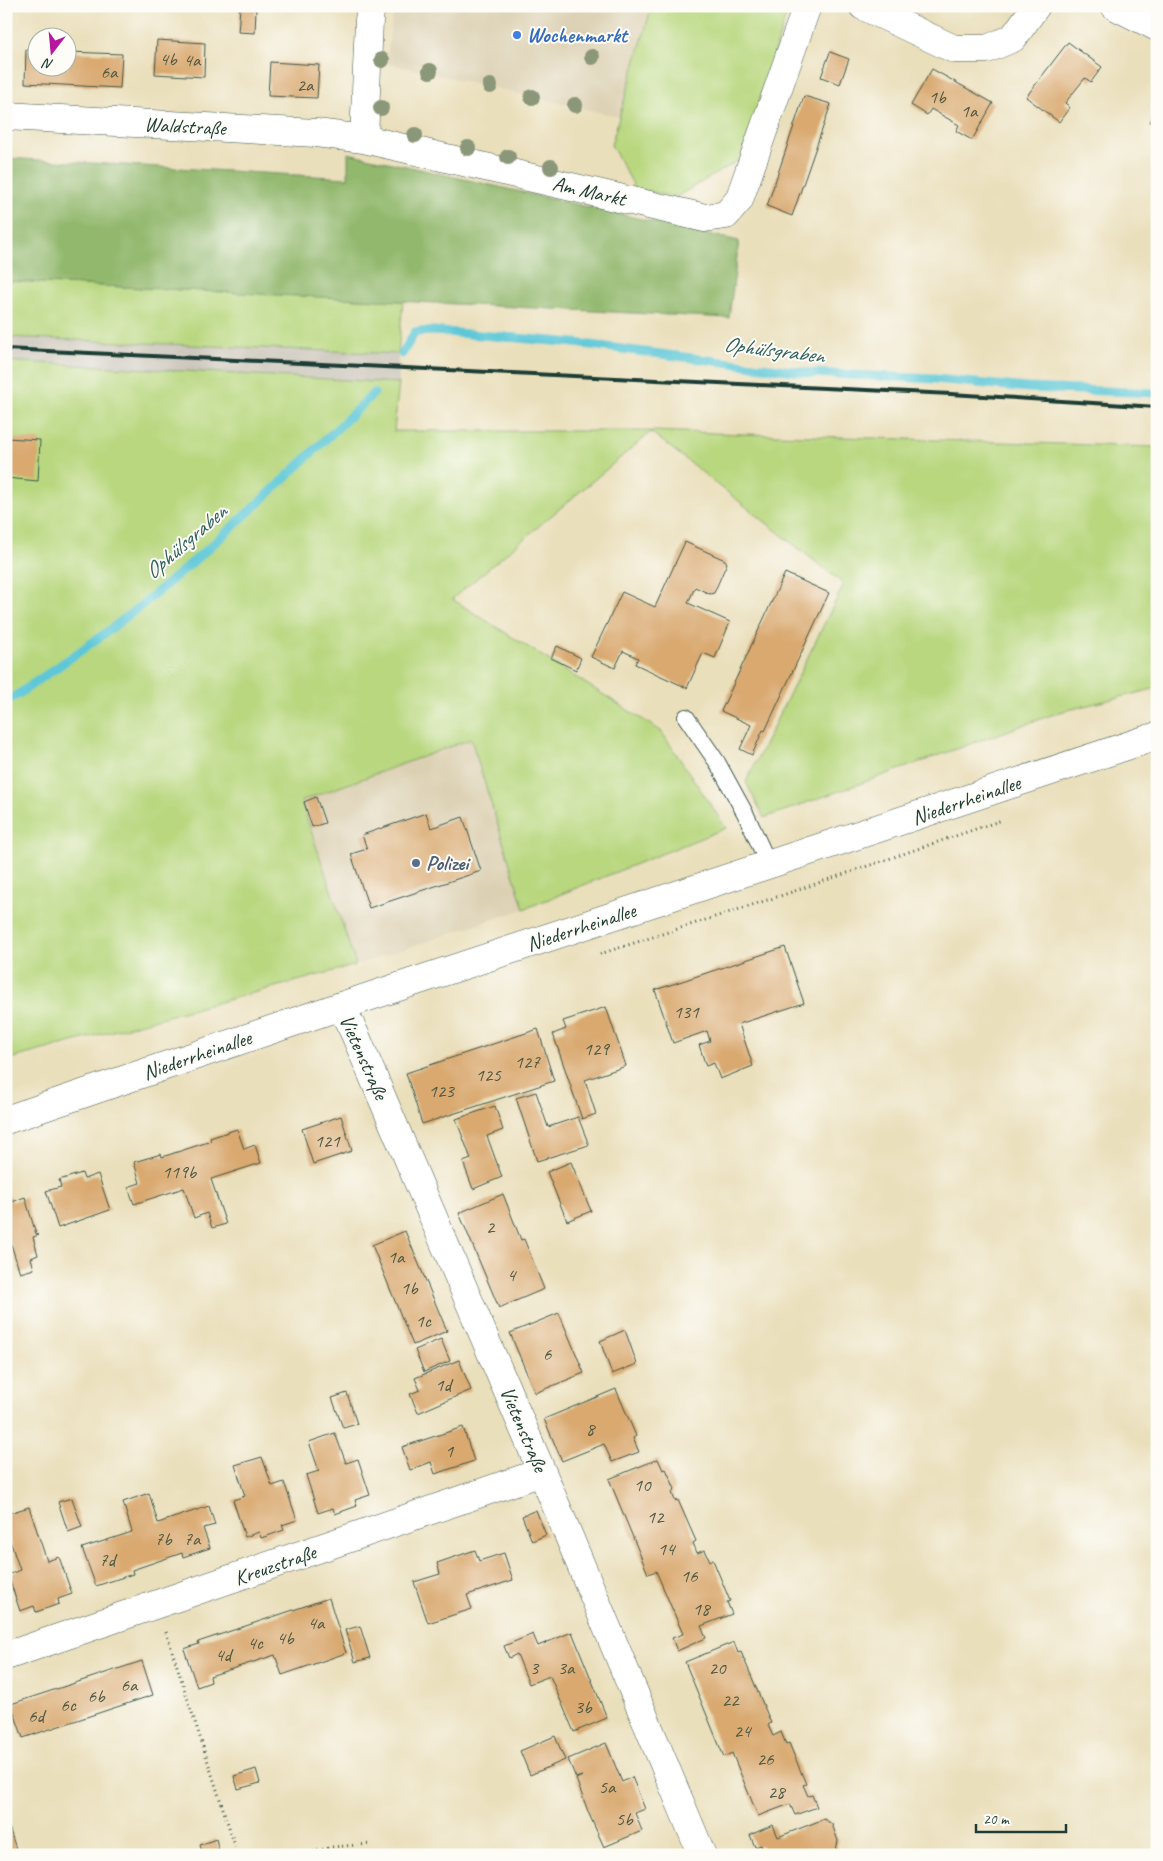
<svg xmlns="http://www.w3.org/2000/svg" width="1163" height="1861" font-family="Caveat,sans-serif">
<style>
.built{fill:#dcd0b2}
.industrial{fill:#c9c3b8}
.green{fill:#b8d77e;stroke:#6c8a59}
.forest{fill:#92b86d;stroke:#587a50}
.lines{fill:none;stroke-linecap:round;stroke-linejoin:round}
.stream{stroke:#5dc7d7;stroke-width:9}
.building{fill:#d9a96f}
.service-casing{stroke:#3d5548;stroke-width:18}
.minor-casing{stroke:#3d5548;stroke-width:29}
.secondary-casing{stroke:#3d5548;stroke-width:29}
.path{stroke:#3d5548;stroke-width:3;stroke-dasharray:1 4;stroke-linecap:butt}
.service{stroke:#fff;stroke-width:16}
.minor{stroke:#fff;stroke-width:28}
.secondary{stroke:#fff;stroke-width:28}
.rail{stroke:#1f3d34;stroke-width:4}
.tree{fill:#8b9779}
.shop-dot{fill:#3f7fe0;stroke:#fdfcf7;stroke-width:2}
.service-dot{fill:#5c6f8a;stroke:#fdfcf7;stroke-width:2}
.labels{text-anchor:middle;stroke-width:4;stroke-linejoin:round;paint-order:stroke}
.number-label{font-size:19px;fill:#4e5843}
.shop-label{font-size:21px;font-weight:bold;fill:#366cbe;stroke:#fdfcf7;text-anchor:start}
.street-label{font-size:21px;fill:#1f3d34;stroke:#fdfcf7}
.service-label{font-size:21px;font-weight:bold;fill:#4e5e75;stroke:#fdfcf7;text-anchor:start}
.water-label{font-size:22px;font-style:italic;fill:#2e605d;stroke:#fdfcf7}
</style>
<rect width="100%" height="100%" fill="#fdfcf7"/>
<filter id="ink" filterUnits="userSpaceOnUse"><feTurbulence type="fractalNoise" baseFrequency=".02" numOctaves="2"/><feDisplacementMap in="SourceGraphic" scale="10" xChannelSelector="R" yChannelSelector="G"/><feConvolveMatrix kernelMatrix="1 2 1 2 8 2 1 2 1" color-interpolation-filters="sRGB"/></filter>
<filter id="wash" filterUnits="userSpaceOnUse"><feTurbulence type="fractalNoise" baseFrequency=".0096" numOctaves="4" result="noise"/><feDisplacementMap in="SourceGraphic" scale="20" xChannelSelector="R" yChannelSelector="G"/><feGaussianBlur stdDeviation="1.12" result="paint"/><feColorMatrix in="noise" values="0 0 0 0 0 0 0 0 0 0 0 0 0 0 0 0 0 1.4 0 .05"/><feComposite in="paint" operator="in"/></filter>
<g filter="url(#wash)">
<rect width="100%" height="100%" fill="#eadfbb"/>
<path class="built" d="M394,6H652L620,117L386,63Z
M472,739L524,909L356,965L301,801Z"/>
<path class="industrial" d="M6,337L398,354L399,383L6,361Z"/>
<path class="green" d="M652,6H789L741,159L676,197L631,188L633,184L611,145Z
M6,281L403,301L398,354L6,337Z
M6,361L399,383L394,431H651L1157,447V688L1060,712L764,818L746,782L844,584L651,432L452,599L661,731L726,828L524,909L471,739L301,801L356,965L6,1060Z"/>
<path class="forest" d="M348,153L739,241L729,318L6,281V158L348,178Z"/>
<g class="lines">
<path class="stream" d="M402,354L415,332L434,331L575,343L810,373L935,379L1028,388L1157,393
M6,701L20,693C55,668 91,645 125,618C213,549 294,470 374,393"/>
</g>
<g id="blocks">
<path class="building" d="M240,8L256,9L255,33L238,32Z
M157,40L205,43L204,77L155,74Z
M1068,42L1102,67L1091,82L1085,78L1065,103L1070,107L1059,122L1026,97Z
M26,50H38V68H68V52L122,54L120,88L25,83Z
M830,52L849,59L840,84L821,77Z
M270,62L319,65L317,98L268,96Z
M932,69L993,103L972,140L956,131L959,125L931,109L927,115L911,105Z
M804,96L831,104L792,216L767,206Z
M1157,108V125L1150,122Z
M6,438L40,440L38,481L6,478Z
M685,542L725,560L727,563L714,593L710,594L695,587L688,603L730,622L715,658L703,653L687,688L635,664L638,658L623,651L615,668L591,657L622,592L655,607Z
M785,573L829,593L765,731L763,730L752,755L740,749L751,725L721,711Z
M557,646L581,658L576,670L551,658Z
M316,797L325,823L312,827L304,802Z
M426,813L431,828L463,817L481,871L369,908L351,854L367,849L362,835Z
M785,947L804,1003L739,1024L753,1066L720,1079L714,1063L706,1066L699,1045L710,1041L707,1031L673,1043L655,990Z
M606,1007L626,1066L585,1080L596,1114L582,1119L553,1034L566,1029L563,1021Z
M538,1029L554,1081L422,1124L406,1073Z
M536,1092L548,1127L578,1117L589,1145L537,1161L516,1098Z
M495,1106L503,1130L487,1136L502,1177L473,1189L463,1162L471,1159L456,1119Z
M341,1116L352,1151L313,1164L302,1129Z
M237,1129L244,1149L255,1145L261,1163L211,1179L226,1224L212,1228L207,1213L194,1218L184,1188L134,1204L128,1187L140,1183L134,1162L161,1154L162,1157L211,1141L210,1138Z
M571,1162L591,1211L567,1221L547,1172Z
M82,1173L84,1179L98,1174L110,1210L58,1228L46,1191L61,1187L59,1180Z
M503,1194L521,1240L524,1239L544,1289L499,1308L459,1213Z
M10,1196L12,1202L25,1197L36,1234L39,1235L33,1237L38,1255L31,1258L34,1269L20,1273L11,1244L6,1246V1198Z
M405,1231L447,1331L413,1345L372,1245Z
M559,1313L584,1373L535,1393L510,1333Z
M625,1330L637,1364L612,1374L600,1341Z
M441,1339L450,1361L424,1372L415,1350Z
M459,1360L471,1390L418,1413L410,1394L420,1390L415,1378Z
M616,1389L636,1436L633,1438L639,1452L612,1462L604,1444L562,1461L544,1419Z
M347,1393L357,1424L343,1428L332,1398Z
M463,1427L474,1461L435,1474L431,1462L410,1470L402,1447Z
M335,1433L346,1463L358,1459L370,1495L355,1500L357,1506L335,1514L333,1508L318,1513L306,1475L319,1471L309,1442Z
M262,1457L272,1486L284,1482L297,1520L282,1525L284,1530L273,1534L261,1538L259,1532L245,1537L233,1500L245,1496L235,1465Z
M658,1459L663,1470L666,1469L675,1489L672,1492L675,1501L678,1500L696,1541L693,1543L697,1553L705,1550L710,1561L713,1560L730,1601L727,1602L732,1614L701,1626L706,1638L677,1651L672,1638L683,1634L656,1571L648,1574L609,1479Z
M149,1493L158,1523L209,1506L215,1525L203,1528L210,1548L183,1557L182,1553L132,1570L133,1574L96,1586L82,1548L132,1532L123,1502Z
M72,1498L82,1527L68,1532L58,1502Z
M29,1507L47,1561L59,1557L72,1594L58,1599L59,1604L36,1612L34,1606L20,1611L8,1575L20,1570L6,1529V1514Z
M536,1510L546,1535L532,1541L522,1516Z
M475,1550L479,1561L504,1553L513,1580L467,1595L472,1609L428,1623L414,1582L440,1574L437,1563Z
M329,1598L346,1653L282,1675L275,1655L210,1676L211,1682L197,1687L184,1649L199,1644L198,1642Z
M360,1626L370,1658L355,1662L345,1630Z
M572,1632L607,1718L574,1732L550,1676L529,1684L517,1654L509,1658L504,1646L533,1634L538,1646Z
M734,1642L738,1653L741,1652L750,1673L771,1723L768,1725L773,1736L781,1732L786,1744L789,1743L806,1784L803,1785L808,1796L812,1795L817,1807L795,1815L790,1804L758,1816L732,1753L724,1757L685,1662Z
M142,1661L153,1695L23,1738L11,1704Z
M555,1736L565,1760L530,1775L520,1751Z
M606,1743L622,1782L632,1777L645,1809L635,1813L642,1831L604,1847L589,1814L576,1779L582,1776L576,1778L568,1759Z
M256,1769L260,1783L238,1789L234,1776Z
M824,1819L832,1824L838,1841L836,1850L843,1852L844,1855H765L761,1845L755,1847L750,1835L773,1825L778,1837Z
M6,1821H7L18,1855H6Z
M216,1839L220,1855H203L200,1845Z"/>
</g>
</g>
<g filter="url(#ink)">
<use href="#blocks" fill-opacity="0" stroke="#3d5548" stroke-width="1"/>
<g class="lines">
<defs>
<path id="service" d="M686,717L717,762L746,815L769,865"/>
<path id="minor" d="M863,6L954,49H987L1013,38L1036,6
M1115,6L1157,27
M6,116L316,133L364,139L705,218L726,215L739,200L807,6
M364,139L369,20L371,6
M341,1006L354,1032L542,1472L702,1855
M6,1656L542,1472"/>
<path id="secondary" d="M6,1120L341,1006L1157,736"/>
</defs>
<use href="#service" class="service-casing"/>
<use href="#minor" class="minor-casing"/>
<use href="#secondary" class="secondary-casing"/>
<path class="path" d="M600,954L783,895L1002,820
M166,1632L238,1855
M298,1855L333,1847L370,1844"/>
<use href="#service" class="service"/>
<use href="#minor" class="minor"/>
<use href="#secondary" class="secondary"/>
<path class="rail" d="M6,349L951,394L1157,407"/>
</g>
<g class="tree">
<circle cx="592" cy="57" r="8"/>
<circle cx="382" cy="60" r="8"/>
<circle cx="430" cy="71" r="8"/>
<circle cx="490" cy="86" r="8"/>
<circle cx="532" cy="97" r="8"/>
<circle cx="575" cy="105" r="8"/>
<circle cx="381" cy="108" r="8"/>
<circle cx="415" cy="135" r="8"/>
<circle cx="468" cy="148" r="8"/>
<circle cx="508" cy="157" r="8"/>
<circle cx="551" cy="167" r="8"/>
</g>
</g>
<circle class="shop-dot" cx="517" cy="35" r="5"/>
<circle class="service-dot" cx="416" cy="863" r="5"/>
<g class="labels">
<g class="number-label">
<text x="168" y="65">4b</text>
<text x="192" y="66">4a</text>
<text x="109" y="78">6a</text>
<text x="305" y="91">2a</text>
<text x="937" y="103">1b</text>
<text x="969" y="117">1a</text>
<text x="686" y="1018">131</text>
<text x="596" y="1055">129</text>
<text x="527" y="1068">127</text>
<text x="488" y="1081">125</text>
<text x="441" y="1097">123</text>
<text x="327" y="1147">121</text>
<text x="179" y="1178">119b</text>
<text x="490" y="1233">2</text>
<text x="396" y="1263">1a</text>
<text x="511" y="1281">4</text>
<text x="409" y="1294">1b</text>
<text x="423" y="1327">1c</text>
<text x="547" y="1360">6</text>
<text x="443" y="1391">1d</text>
<text x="590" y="1435">8</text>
<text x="449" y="1457">1</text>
<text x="642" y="1491">10</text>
<text x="655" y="1523">12</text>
<text x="163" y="1545">7b</text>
<text x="192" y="1545">7a</text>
<text x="666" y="1555">14</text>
<text x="107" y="1566">7d</text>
<text x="689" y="1582">16</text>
<text x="701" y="1615">18</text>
<text x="316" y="1629">4a</text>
<text x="285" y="1644">4b</text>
<text x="255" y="1649">4c</text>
<text x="223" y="1661">4d</text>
<text x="534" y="1674">3</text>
<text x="566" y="1674">3a</text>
<text x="717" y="1674">20</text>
<text x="129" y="1691">6a</text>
<text x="96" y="1702">6b</text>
<text x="730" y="1706">22</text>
<text x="68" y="1711">6c</text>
<text x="583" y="1713">3b</text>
<text x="36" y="1722">6d</text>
<text x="742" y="1737">24</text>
<text x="765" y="1765">26</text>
<text x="607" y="1793">5a</text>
<text x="776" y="1798">28</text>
<text x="624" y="1825">5b</text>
</g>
<g class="shop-label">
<text x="527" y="42">Wochenmarkt</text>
</g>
<g class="street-label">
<text transform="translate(185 126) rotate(3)" y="7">Waldstraße</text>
<text transform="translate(589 191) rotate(13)" y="7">Am Markt</text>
<text transform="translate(966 800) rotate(-19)" y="7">Niederrheinallee</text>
<text transform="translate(581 927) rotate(-18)" y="7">Niederrheinallee</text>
<text transform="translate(197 1055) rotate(-19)" y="7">Niederrheinallee</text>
<text transform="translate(364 1057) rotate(66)" y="7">Vietenstraße</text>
<text transform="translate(524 1429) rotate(67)" y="7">Vietenstraße</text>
<text transform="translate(275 1565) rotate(-19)" y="7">Kreuzstraße</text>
</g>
<g class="service-label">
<text x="426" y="870">Polizei</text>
</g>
<g class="water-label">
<text transform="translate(774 349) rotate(7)" y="8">Ophülsgraben</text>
<text transform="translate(185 541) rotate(-41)" y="8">Ophülsgraben</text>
</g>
</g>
<rect width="1163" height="1861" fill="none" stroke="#fdfcf7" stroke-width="25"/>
<g transform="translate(52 52) rotate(196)"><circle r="24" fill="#fdfcf7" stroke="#a4b0a9"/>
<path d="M0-4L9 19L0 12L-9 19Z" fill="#b5179e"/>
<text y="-8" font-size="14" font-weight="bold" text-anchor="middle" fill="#1f3d34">N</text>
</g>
<path d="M976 1824v8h90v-8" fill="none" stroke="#1f3d34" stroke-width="2.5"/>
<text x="983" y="1824" font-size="15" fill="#1f3d34" stroke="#fdfcf7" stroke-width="4" paint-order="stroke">20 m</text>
</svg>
